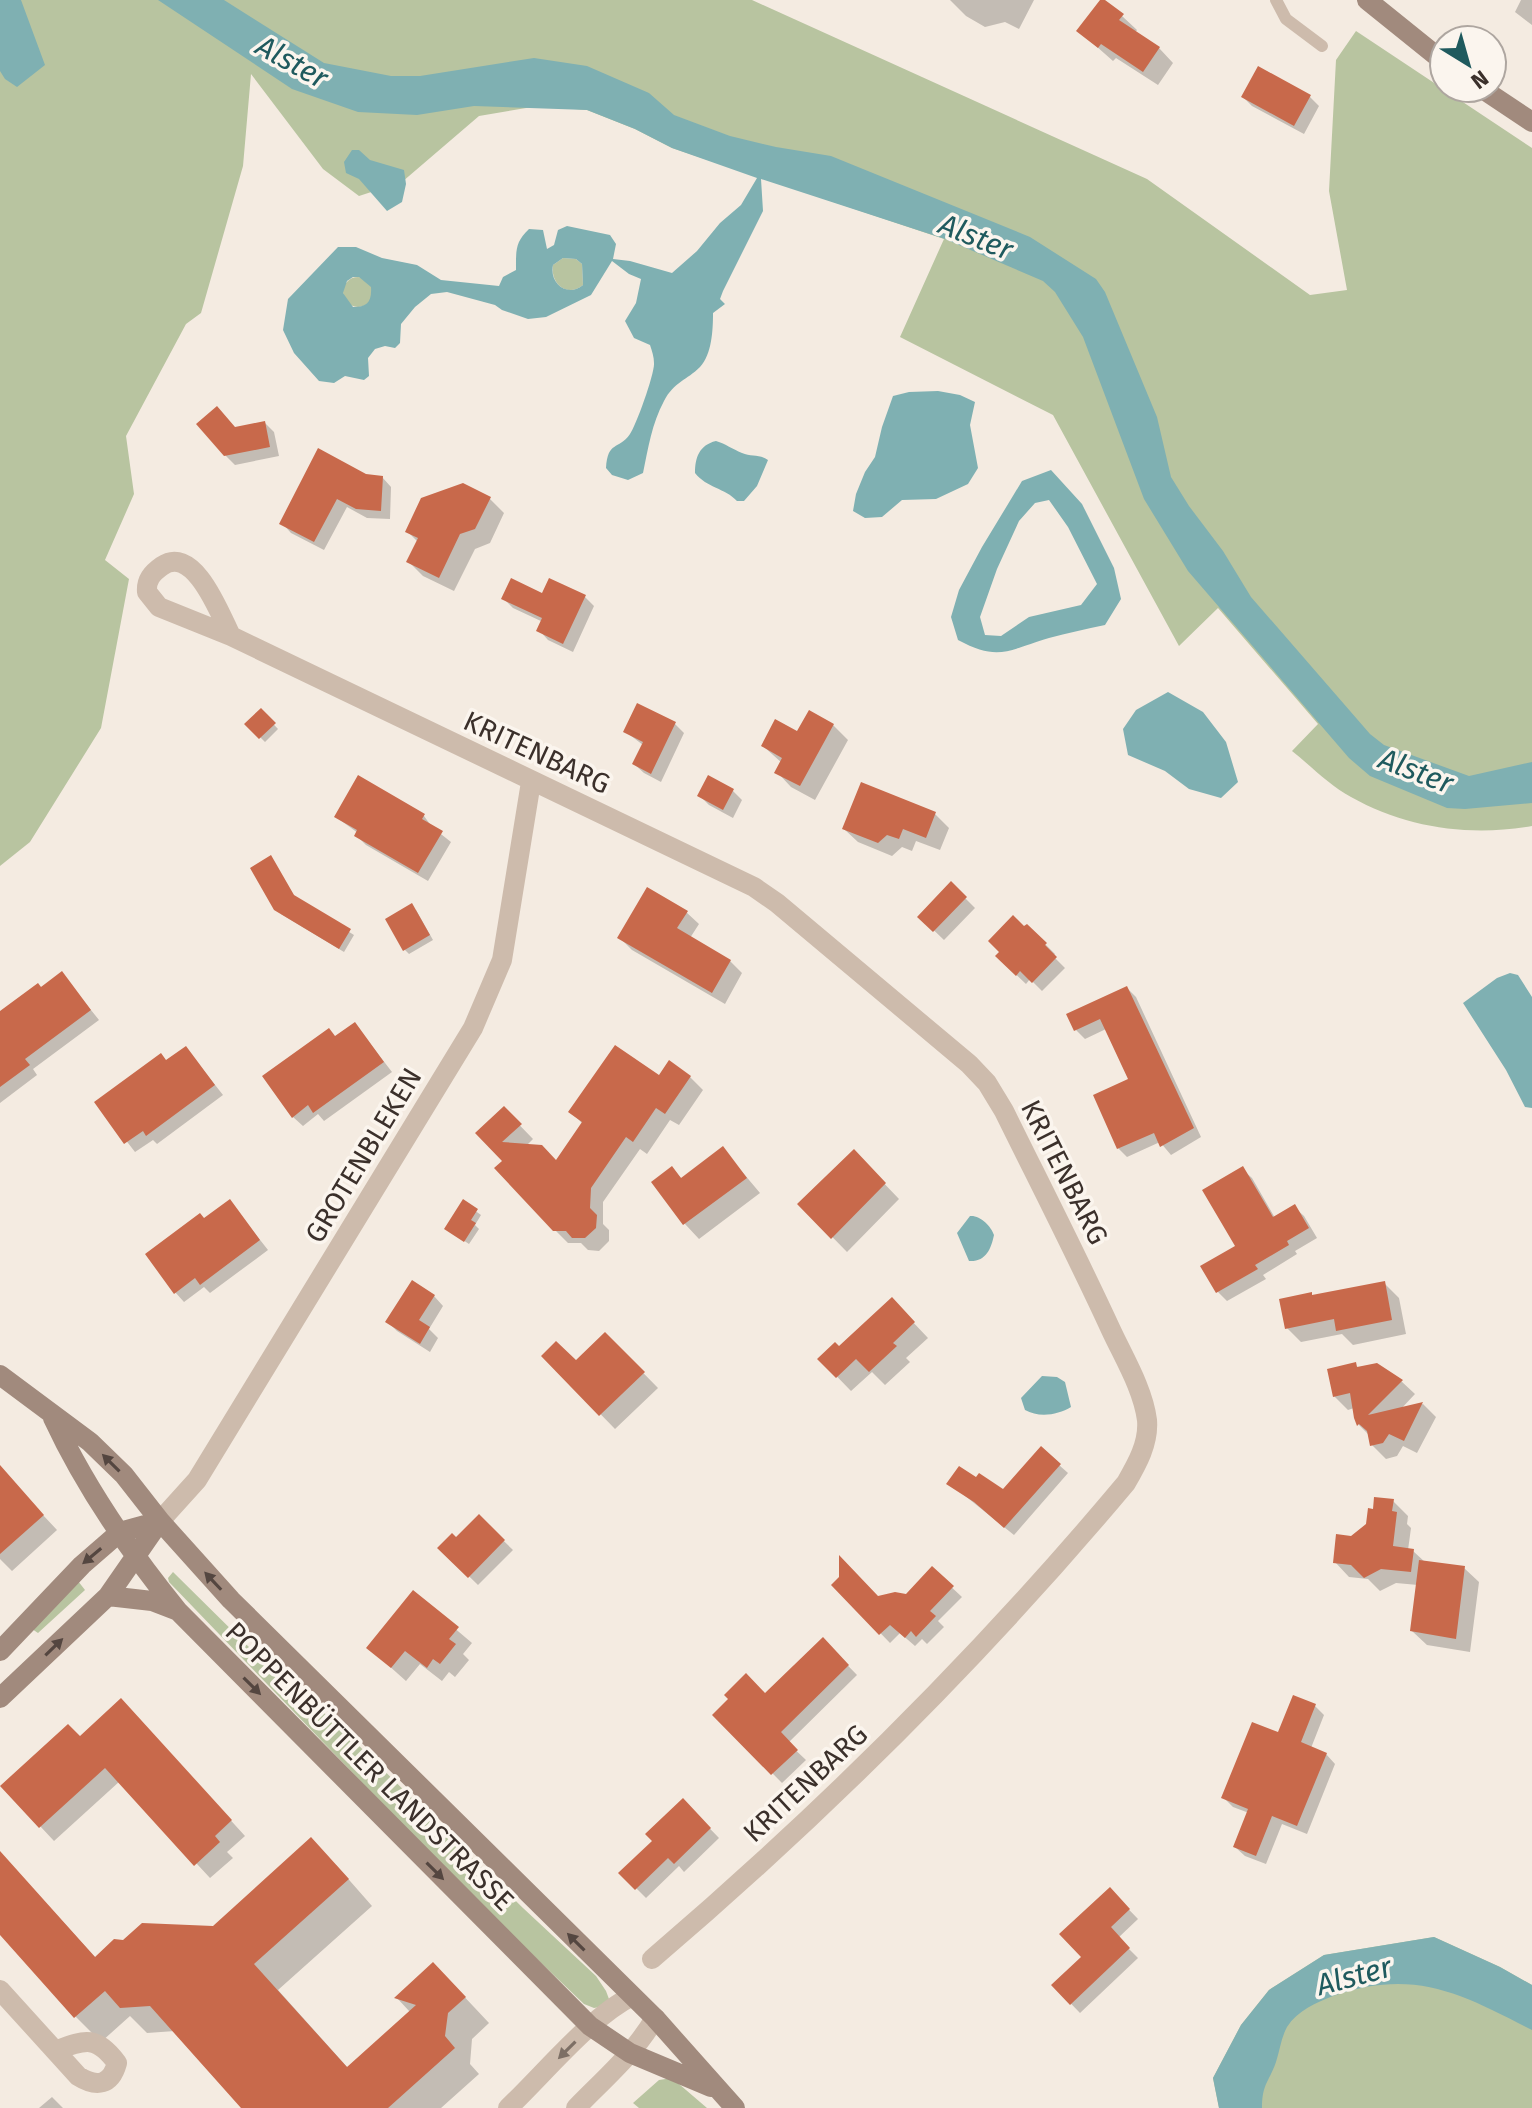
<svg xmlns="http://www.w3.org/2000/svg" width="1532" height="2108" font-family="'Fira Sans',sans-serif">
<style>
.green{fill:#b8c4a0}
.water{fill:#7fb0b2;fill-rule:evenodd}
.shadow{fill:#0003}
.building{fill:#c8694b}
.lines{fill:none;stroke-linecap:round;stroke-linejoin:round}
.lane{stroke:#cdbbac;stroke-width:12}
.street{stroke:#cdbbac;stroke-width:20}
.secondary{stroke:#a18a7d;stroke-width:20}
.oneway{fill:#544640}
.oneway2{fill:#7d6f65}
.labels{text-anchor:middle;stroke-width:7;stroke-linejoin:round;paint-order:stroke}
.street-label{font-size:28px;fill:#3b302b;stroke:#fbf5ee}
.water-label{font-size:30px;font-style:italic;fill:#1f5a5e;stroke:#fbf5ee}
</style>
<rect width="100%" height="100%" fill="#f4ebe1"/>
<path class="green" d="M0,0H752L1147,179L1310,295L1347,290L1329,191L1336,60L1356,31L1532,148V826C1470,837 1406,828 1351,797C1330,786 1311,766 1292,751L1318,724L1218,608L1179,646L1053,415L900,337L944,239L672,148L635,129L587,110L538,106L479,116L402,182L359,196L323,169L251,74L243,166L201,313L186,324L126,436L134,494L105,560L129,579L101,728L30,842L0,866Z
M563,258L576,259L582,264L583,285C568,298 550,284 553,265Z
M343 292a15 15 0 1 1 30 0a15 15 0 1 1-30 0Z
M173,1572L265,1663L336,1723L523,1908L596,1976L606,1991L609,1999L605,2006L594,2008L584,2004L470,1895L169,1582L168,1578Z
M78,1581L85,1590L38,1633L32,1629Z
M1434,1937L1500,1967L1532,1985V2108H1219L1213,2078L1241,2025L1269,1990L1324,1955Z
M672,2078L707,2108H639L633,2103L659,2080Z"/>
<path class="water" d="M0,0H21L45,65L17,87L5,79L0,71Z
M158,0H224L324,63L391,76H420L534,58L587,66L649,93L674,115L730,136L776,147L831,156L1030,237L1096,279L1105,292L1157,417L1171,477L1189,506L1223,551L1251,597L1370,734L1384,745L1469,776L1532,762V803L1465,809L1447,808L1370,776L1349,758L1188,571L1144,499L1083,337L1055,292L1043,281L945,239L761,179L763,211L723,291L720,299L725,304L713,313C713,330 712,354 700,367C687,380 674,382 664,401C652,423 648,449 643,473L628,480L612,475L606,468C608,440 618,451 630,434C636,426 655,373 654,363C654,357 652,351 650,345L634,338L625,321L636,303L641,279L629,274L612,261L591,295L546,317L528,319L502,310L495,305L447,292L431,294L415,307L401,324L400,343L395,348L385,346L375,349L368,358L369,376L364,380L345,376L334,383L319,381L294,353L283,330L288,299L338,247H356L382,258L417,265L441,280L499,286L503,277L516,270C516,251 515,242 529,229L543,230L547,249L554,245L558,230L567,226L610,235L616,244L613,259L630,261L672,273L697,251L720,223L741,205L757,178L672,148L635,129L587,110L474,106L417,115L358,112L292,89ZM563,258L576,259L582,264L583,285C568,298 549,284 553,265ZM353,277H359L371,287C372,302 367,307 353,307L343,293L347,281Z
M352,150H359L370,160L404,170L406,184L402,202L387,211L359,179L346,173L344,162Z
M938,391L960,395L975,402L970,425L978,468L968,484L936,499L902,500L882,517L865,518L853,511L856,494L865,472L875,457L882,427L893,396L909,392Z
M716,441C726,444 732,449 742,453C751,457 760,454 768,460L757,486L744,501H737C725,488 707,488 695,473C695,458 699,445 716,441Z
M1051,470L1082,504L1114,568L1121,599L1105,625C1086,629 1067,633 1049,638C1008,650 999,662 958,640L951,617L959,590L982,547L1022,481ZM1049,500L1068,527L1097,584L1081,605L1029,617L1001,636L985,635L980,617L997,569L1019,521L1035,503Z
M1168,692L1203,712L1226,742L1238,782L1221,798L1189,789L1165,771L1128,755L1123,729L1136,710Z
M1510,973L1518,975L1532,997V1108L1525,1107L1506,1070L1463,1003L1497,978Z
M970,1216C980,1215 991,1226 994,1235C991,1249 986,1262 969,1261L957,1233Z
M1042,1376L1057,1377L1065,1382L1071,1407C1058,1415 1039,1418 1025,1410L1021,1398Z
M1434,1937L1500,1967L1532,1985V2030C1460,1993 1414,1968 1333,1996C1317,2002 1297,2011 1287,2027C1281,2038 1280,2050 1276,2062C1269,2082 1262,2084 1262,2108H1219L1213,2078L1241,2025L1269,1990L1324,1955Z"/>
<path class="shadow" d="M950,0H1034L1019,29L1005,22L985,27L966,16Z
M1102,0L1122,16L1137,30L1135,33L1159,48L1173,63L1158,85L1116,58L1113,61L1079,31Z
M1521,0H1532V25L1515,12Z
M1243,97H1310L1319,106L1304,134L1252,106Z
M265,423L274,432L279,456L235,465L225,455L236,429Z
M365,475L382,477L391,487L390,519L367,518L347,507L324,550L291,533L282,523Z
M489,498L504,513L490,543L475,549L454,591L423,576L409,562L418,542L407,531Z
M543,595L585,597L594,606L573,652L548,640L539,630L543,622L513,608L503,598Z
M261,711L278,729L265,742L247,724Z
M675,724L684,733L661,782L644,773L634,764L643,745L626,732Z
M833,725L848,740L815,800L791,787L777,772L782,763L763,746Z
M862,785L935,814L949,828L940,850L916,841L912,851L902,847L892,856L858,842L844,829Z
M733,791L742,800L733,818L709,805L700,796Z
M424,816L432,827L451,842L428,881L366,845L356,835L358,833L336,817Z
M271,858L296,899L354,935L344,952L281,914Z
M951,884L975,908L944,940L920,917Z
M416,910L433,940L409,954L405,950Z
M686,912L699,924L690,938L730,961L742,973L725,1004L632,950L620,938Z
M1027,926L1055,954L1053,956L1065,968L1042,991L1030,979L1026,984L1007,966L1002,952Z
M62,974L99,1020L33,1069L37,1075L0,1103V1013Z
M1127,988L1136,997L1201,1137L1171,1155L1160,1142L1127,1157L1118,1148L1131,1080L1106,1029L1085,1039L1076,1030Z
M355,1024L392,1072L324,1121L318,1114L303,1126L293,1117L336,1038Z
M186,1048L223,1095L157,1144L153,1140L135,1152L97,1103Z
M690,1077L703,1090L679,1125L670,1120L647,1154L640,1149L603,1202V1224L609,1230V1241L599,1251L588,1250L581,1243H568L554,1229L504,1161L478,1133L504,1109L533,1139L526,1146L557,1163L583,1124L571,1112L660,1078Z
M723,1149L760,1193L699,1239L685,1224L654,1183L672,1169L682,1179Z
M854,1152L899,1199L847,1252L800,1204Z
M1242,1169L1252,1178L1275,1218L1294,1207L1304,1216L1317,1238L1295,1251L1297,1254L1263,1275L1266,1279L1227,1301L1218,1292L1237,1247Z
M230,1202L268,1250L210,1293L204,1287L184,1302L175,1292L204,1220Z
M463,1202L481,1215L475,1225L479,1229L469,1244L451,1232Z
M1384,1283L1399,1298L1406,1334L1353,1345L1342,1334L1301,1342L1287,1328L1311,1294L1314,1297Z
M434,1296L443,1306L429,1329L438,1338L430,1352L397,1331L388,1322Z
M892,1300L928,1338L906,1358L910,1362L885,1385L872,1372L851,1391L820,1359L839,1349Z
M605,1334L658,1388L615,1429L544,1356L576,1363Z
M1355,1365L1359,1368L1401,1381L1415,1394L1400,1410L1423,1404L1436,1417L1417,1453L1403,1446L1397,1456L1386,1459L1372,1445L1370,1436L1359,1425L1354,1408L1348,1410L1334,1396Z
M1059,1465L1068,1473L1014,1535L949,1483L1003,1492Z
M0,1469L57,1530L12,1571L0,1559Z
M1393,1501L1408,1516L1407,1524L1411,1528L1408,1550L1413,1551L1426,1563L1464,1568L1479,1582L1470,1652L1427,1645L1412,1631L1418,1585L1396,1583L1380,1591L1368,1579L1349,1577L1335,1562L1352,1538L1368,1525L1374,1511Z
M479,1517L513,1550L478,1585L440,1548L456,1540Z
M932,1569L962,1597L938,1621L944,1627L927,1644L922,1639L915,1646L900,1633L890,1643L834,1585L878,1599L906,1597Z
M413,1593L472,1643L463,1654L469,1660L455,1677L449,1672L442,1681L420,1664L406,1681L369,1648Z
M823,1640L857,1675L788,1743L806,1760L782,1783L715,1715L765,1696Z
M1315,1706L1324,1715L1311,1748L1326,1754L1335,1764L1307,1834L1282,1824L1266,1864L1245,1856L1235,1847L1249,1813L1233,1807L1224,1798L1279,1735Z
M135,1715L245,1836L227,1852L233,1858L210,1878L120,1781L54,1841L40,1826L80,1739Z
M683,1801L719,1838L684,1872L679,1866L646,1898L621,1873L655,1841Z
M0,1853L96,1958L214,1928L336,1865L372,1906L278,1990L348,2068L410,2012L397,1998L458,1990L489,2023L472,2039L470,2064L479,2074L441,2108H244L175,2031L147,2033L130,2016L101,2042L76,2017L0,1932Z
M1110,1890L1138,1919L1118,1938L1138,1958L1080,2013L1053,1985L1084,1957Z
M52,2097L63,2108H39Z"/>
<path class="building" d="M1100,0H1105L1124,14L1119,20L1160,47L1143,72L1101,44L1098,48L1076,31Z
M1258,66L1311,95L1294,126L1241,97Z
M217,406L235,427L265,421L270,447L224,456L196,424Z
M318,448L366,474L383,476L381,511L356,509L337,499L314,542L279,524Z
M463,483L491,497L475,529L460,534L439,578L406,562L418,538L405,532L421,498Z
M511,578L542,593L549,578L586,595L563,644L536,631L542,618L501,599Z
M637,703L676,722L651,774L632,764L643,742L623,732Z
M261,708L276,723L259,739L244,724Z
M809,710L834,724L800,786L774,773L782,758L761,746L775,719L797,731Z
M358,775L425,814L422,819L443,831L418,873L354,836L357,830L334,817Z
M708,775L734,789L723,810L697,796Z
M861,782L936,812L926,838L903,829L899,839L887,835L878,843L842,829Z
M271,855L294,895L351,929L339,949L274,910L250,868Z
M951,881L967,897L933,932L917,917Z
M647,887L688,911L677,928L731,960L712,993L617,938Z
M412,903L430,935L403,951L385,919Z
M1013,915L1024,926L1027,924L1047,943L1045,945L1057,957L1032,983L1020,971L1016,976L995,956L999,952L988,941Z
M62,971L91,1010L25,1059L30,1065L0,1087V1011L38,983L41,987Z
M1127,986L1194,1128L1160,1147L1154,1133L1117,1149L1093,1095L1128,1079L1100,1019L1074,1031L1066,1014Z
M355,1022L384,1062L313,1113L308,1105L292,1118L262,1076L329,1028L335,1036Z
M615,1045L659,1075L669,1060L691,1076L665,1114L656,1108L633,1142L626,1137L591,1188L590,1208L597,1215L596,1228L585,1238H572L566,1231H553L494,1168L502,1161L475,1133L504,1106L522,1124L502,1142L542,1145L556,1160L582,1122L568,1112Z
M186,1046L215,1085L146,1136L143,1131L124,1144L94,1102L161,1053L166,1060Z
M723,1146L747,1178L683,1225L651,1182L672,1166L681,1178Z
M854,1149L886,1183L831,1239L797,1204Z
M1243,1166L1273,1217L1295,1204L1309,1228L1287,1241L1289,1245L1255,1265L1258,1269L1216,1293L1200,1266L1235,1246L1202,1190Z
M230,1199L260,1240L200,1285L195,1278L174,1294L145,1254L200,1213L204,1218Z
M463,1199L478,1209L471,1220L476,1223L464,1242L444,1229Z
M412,1280L435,1295L419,1320L430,1327L420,1344L385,1322Z
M1385,1281L1392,1320L1336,1331L1334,1319L1285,1329L1279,1299L1312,1292V1295Z
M892,1297L915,1322L893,1343L897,1346L869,1372L856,1359L836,1378L817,1359L835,1342L839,1346Z
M605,1332L645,1372L599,1416L541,1356L556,1341L576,1360Z
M1356,1362L1357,1367L1377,1363L1403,1380L1368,1415L1423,1402L1404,1441L1389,1434L1383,1443L1370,1446L1367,1431L1359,1424L1357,1426L1354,1418L1350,1393L1333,1397L1327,1369Z
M1041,1446L1061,1464L1004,1528L974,1502L946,1484L959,1466L976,1477L979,1473L1003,1489Z
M0,1465L44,1515L0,1554Z
M1374,1497L1394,1499L1392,1511L1397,1512L1393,1546L1414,1549L1411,1572L1381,1569L1364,1578L1351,1565L1333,1563L1336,1534L1351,1536L1366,1524L1368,1508L1373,1509Z
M479,1514L505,1540L468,1578L437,1548L452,1533L456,1537Z
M839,1555L878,1596L895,1592L906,1594L932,1566L954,1586L930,1611L936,1616L916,1637L911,1631L905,1638L890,1625L879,1635L831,1585L839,1577Z
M1419,1560L1465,1566L1456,1639L1410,1631Z
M413,1590L459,1627L449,1639L456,1644L440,1664L433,1659L427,1668L405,1651L391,1668L366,1648Z
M823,1637L849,1665L781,1732L798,1750L771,1775L712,1715L728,1699L724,1695L746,1673L765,1693Z
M1293,1695L1316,1704L1301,1742L1327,1753L1297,1826L1272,1816L1256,1856L1233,1847L1248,1809L1221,1798L1252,1722L1278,1732Z
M121,1698L232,1820L215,1836L220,1842L194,1866L105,1768L39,1828L0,1786L68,1724L80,1736Z
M683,1798L711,1828L674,1864L668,1858L635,1890L618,1873L652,1841L645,1834Z
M311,1837L349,1879L254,1964L347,2067L416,2005L394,1998L433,1962L466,1997L448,2013L445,2036L455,2048L388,2108H241L150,2006L120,2008L105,1991L74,2018L0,1935V1851L95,1957L114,1939L123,1940L142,1923L213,1926Z
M1110,1887L1130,1909L1111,1927L1130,1948L1070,2005L1051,1985L1081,1957L1059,1934Z"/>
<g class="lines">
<path class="lane" d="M1276,0L1286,19L1322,46"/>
<path class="street" d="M231,636C220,614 194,544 162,566C152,573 146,580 147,592L159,607L231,636L754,887L777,903L969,1064L987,1083L1004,1111C1040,1184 1077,1256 1111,1330C1124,1358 1143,1389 1147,1420C1149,1443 1137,1464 1126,1483C982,1655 823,1813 652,1959
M160,1521L197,1480L473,1028L502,960L531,782
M0,1990L78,2076C97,2088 111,2085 117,2063C97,2036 86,2039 57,2050
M508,2108C544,2074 589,2018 632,1996
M576,2108C603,2080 635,2053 655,2018"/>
<path class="secondary" d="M1367,0L1444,62
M1481,88L1532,122
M0,1375L90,1442L124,1475L160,1521L231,1600L655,2018L735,2108
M53,1418C85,1487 130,1552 178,1611L590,2026L630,2053L711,2087
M108,1596L152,1601L178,1611
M0,1651L82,1565L120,1532L160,1521
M0,1698L108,1596L160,1521"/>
</g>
<defs><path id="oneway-solid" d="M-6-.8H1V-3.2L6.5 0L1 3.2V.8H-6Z" transform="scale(2)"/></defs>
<g class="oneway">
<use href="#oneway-solid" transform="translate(111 1463) rotate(-135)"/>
<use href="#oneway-solid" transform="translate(92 1556) rotate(140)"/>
<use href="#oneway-solid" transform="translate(213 1581) rotate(-133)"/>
<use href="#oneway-solid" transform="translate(54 1647) rotate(-44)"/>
<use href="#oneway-solid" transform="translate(252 1686) rotate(45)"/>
<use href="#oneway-solid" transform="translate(435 1871) rotate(45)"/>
<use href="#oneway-solid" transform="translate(576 1942) rotate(-135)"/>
</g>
<use class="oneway2" href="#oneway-solid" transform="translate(567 2050) rotate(135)"/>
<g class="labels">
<g class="street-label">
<text transform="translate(537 752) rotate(25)" y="10">KRITENBARG</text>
<text transform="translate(363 1155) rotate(-59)" y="10">GROTENBLEKEN</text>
<text transform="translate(1065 1172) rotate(63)" y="10">KRITENBARG</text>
<text transform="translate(370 1766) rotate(45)" y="10">POPPENBÜTTLER LANDSTRASSE</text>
<text transform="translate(805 1783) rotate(-43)" y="10">KRITENBARG</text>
</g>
<g class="water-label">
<text transform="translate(292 62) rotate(29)" y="10">Alster</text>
<text transform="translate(976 237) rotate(22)" y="10">Alster</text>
<text transform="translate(1416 771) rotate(21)" y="10">Alster</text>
<text transform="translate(1354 1976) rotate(-15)" y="10">Alster</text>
</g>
</g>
<g transform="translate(1468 64) rotate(143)"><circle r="38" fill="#fbf5ee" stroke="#aea6a0" stroke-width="2"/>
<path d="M0-6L14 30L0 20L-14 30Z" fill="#1f5a5e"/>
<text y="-12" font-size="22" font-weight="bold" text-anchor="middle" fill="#3b302b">N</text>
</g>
</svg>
